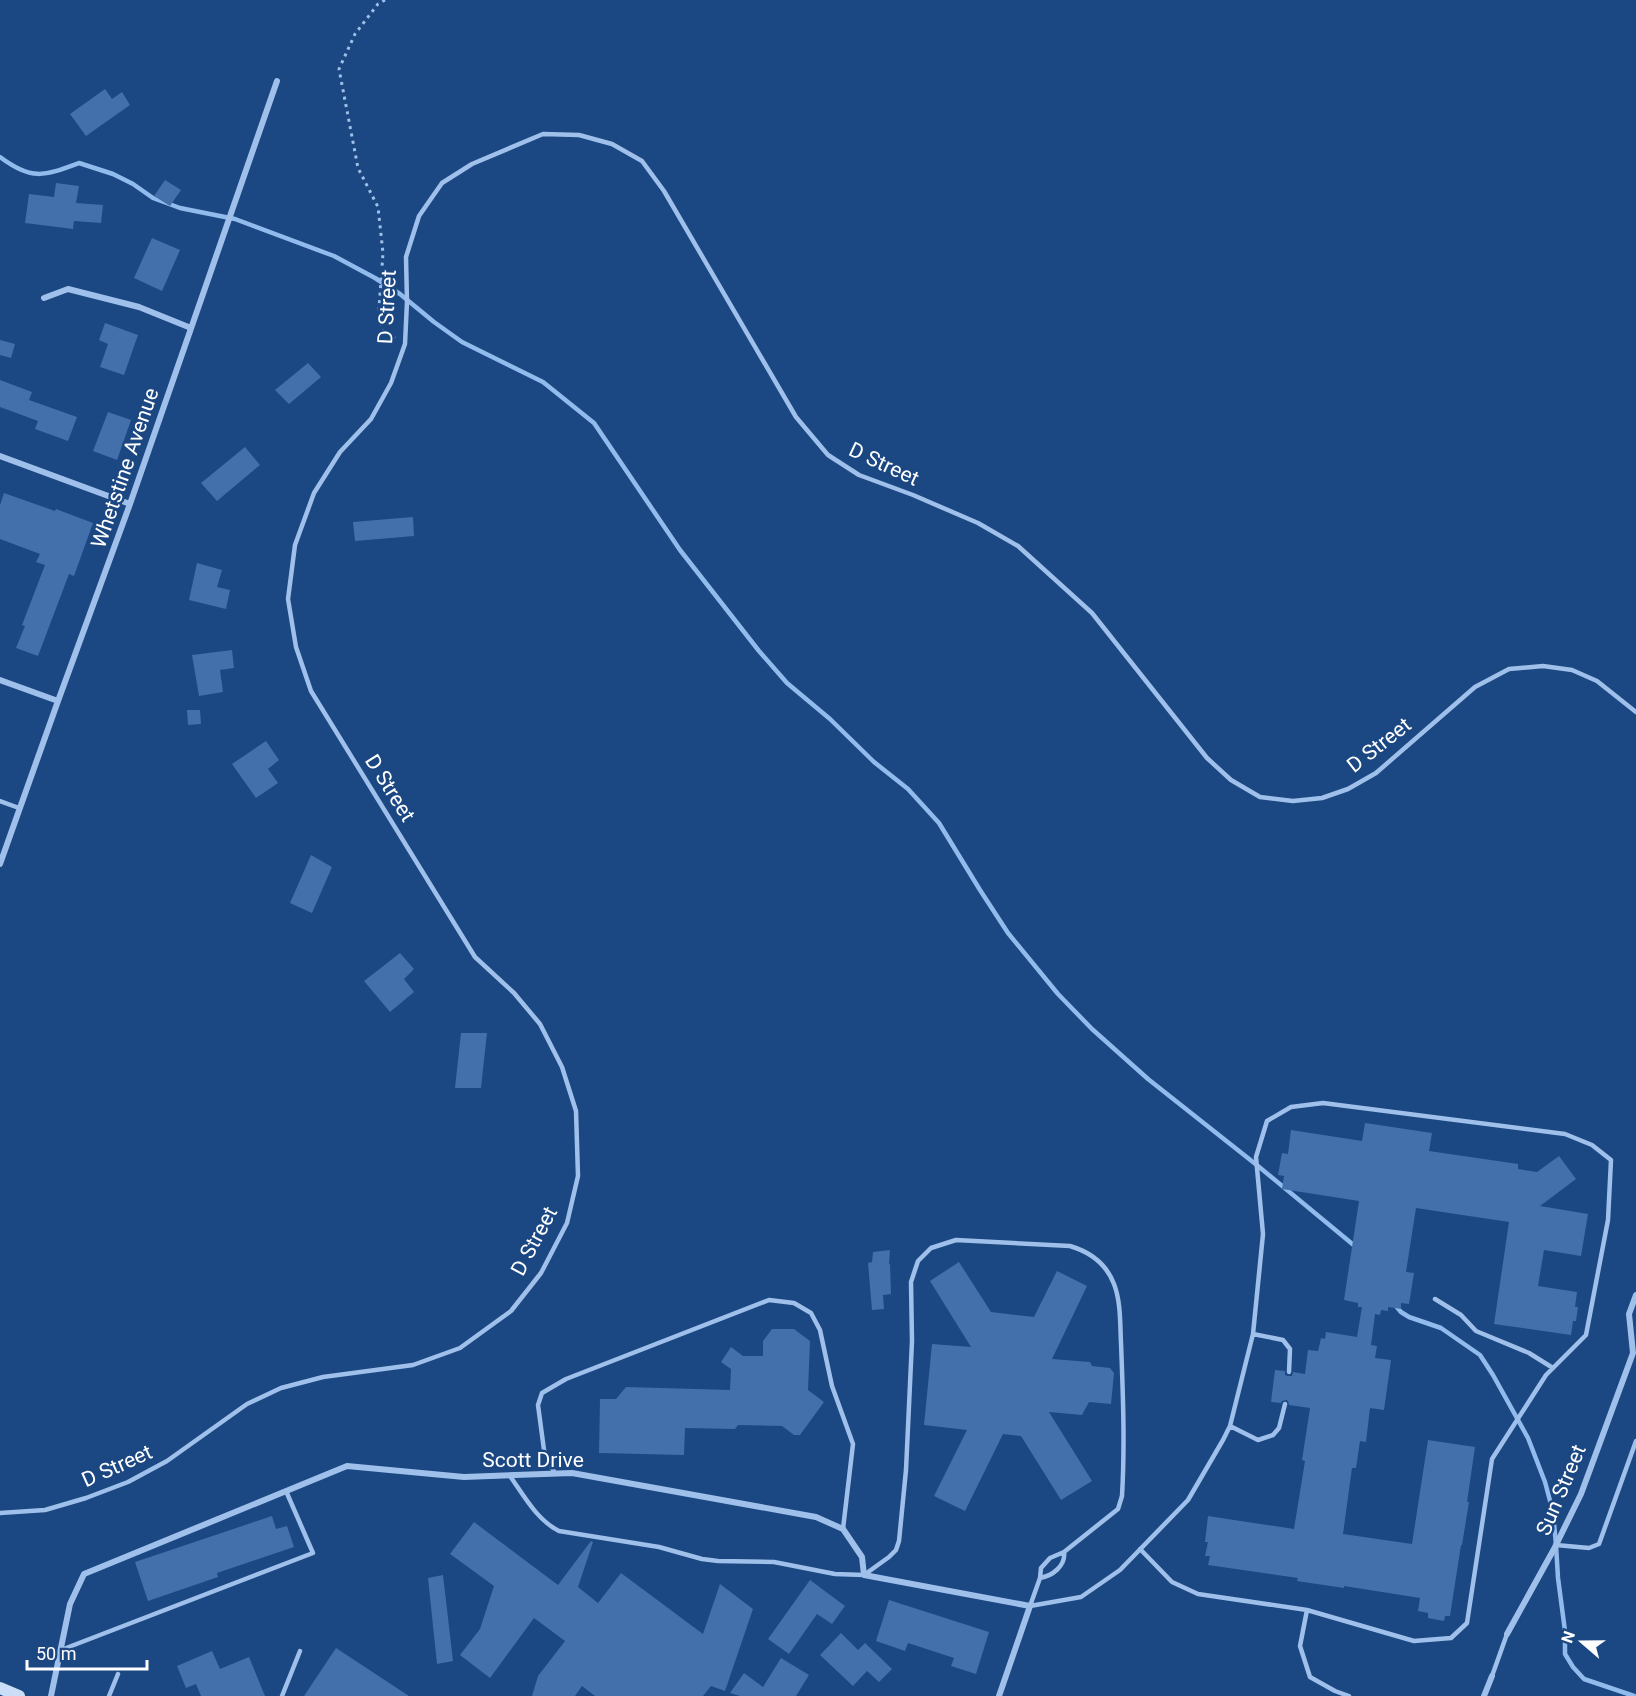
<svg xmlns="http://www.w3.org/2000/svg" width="1636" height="1696" font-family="Roboto,sans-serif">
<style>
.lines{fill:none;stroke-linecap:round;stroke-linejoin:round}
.stream{stroke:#92bbed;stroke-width:4.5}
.building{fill:#4370ab}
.path{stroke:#9fc0ea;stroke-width:3;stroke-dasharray:3 4.5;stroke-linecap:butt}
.lane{stroke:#9fc0ea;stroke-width:4.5}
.street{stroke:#9fc0ea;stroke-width:6}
.secondary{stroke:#cbdef8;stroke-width:12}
.labels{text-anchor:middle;stroke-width:5;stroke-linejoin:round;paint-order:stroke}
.street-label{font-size:21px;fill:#fff;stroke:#1b4782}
</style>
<rect width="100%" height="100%" fill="#1b4782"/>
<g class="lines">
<path class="stream" d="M0,157C32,181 44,176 79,163L113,174L133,184L153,198L180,208L235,219L334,256L375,278L400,294L434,322L462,342L543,382L594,423L680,550L759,651L787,683L830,719L874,762L908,789L939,823L980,890L1008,933L1058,994L1092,1029L1148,1079L1258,1166L1356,1247
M1395,1305L1401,1312L1409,1317L1441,1328L1480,1355L1493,1375L1528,1438L1545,1482L1553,1512L1556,1545L1558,1578L1565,1631V1654L1573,1667L1584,1679L1634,1696"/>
</g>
<path class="building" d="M105,89L112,99L122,92L130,105L86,136L70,114Z
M165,180L181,190L170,206L154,196Z
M56,183L79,186L76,203L103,205L101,223L74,221L73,229L25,223L29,194L54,197Z
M152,238L180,250L162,291L134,278Z
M105,323L138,335L124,375L100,367L108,344L99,340Z
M0,340L15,344L11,358L0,355Z
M308,363L321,377L289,404L275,390Z
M0,380L32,392L29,400L77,417L68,441L35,429L38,421L0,407Z
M108,412L131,420L117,460L93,451Z
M245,447L260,465L217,501L201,483Z
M4,493L55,511L56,509L93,523L74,576L69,574L38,656L16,648L25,626L22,625L45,565L36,562L40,554L0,539V505Z
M413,517L414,536L355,541L353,522Z
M197,563L222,570L217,587L230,590L226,609L189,600Z
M232,650L234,668L220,670L223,692L199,696L192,655Z
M187,710H200L201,724L188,725Z
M266,741L279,760L268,769L278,783L256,798L232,764Z
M311,855L332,867L312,913L290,903Z
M400,953L414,969L404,979L414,992L390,1012L364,981Z
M461,1033H487L481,1088H455Z
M1365,1123L1432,1133L1429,1151L1518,1164V1169L1537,1172L1559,1156L1576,1179L1540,1206L1588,1214L1581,1256L1544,1250L1538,1286L1577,1292L1575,1307H1578L1576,1321H1573L1571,1335L1494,1324L1509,1222L1416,1208L1406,1272L1414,1273L1409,1304L1401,1303V1309L1388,1307V1311L1381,1310L1380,1315L1375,1314L1371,1345L1377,1346L1375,1358L1391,1360L1384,1410L1370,1408L1366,1442L1360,1441L1356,1468H1352L1343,1534L1412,1544L1428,1440L1475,1447L1467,1502H1469L1462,1545H1461L1450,1616H1445L1444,1621L1428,1618V1613L1418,1611L1420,1598L1344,1586V1588L1297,1581L1298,1578L1208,1565L1210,1556H1205L1208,1542H1205L1208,1516L1294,1529L1305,1461L1302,1460L1310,1408L1289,1405L1288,1401L1286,1400L1282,1401L1281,1403L1271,1402L1275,1370L1285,1371V1375L1288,1376H1292L1293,1372L1305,1374L1308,1350L1318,1351L1321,1338L1325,1339L1326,1332L1357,1337L1362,1307H1358V1303L1344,1300L1359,1201L1282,1189L1284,1176L1278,1175L1282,1153L1288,1154L1291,1130L1362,1141Z
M890,1250L889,1264H890L891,1294L883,1295L884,1309L872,1310L868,1263L872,1262L873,1252Z
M959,1262L991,1312L1034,1317L1057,1271L1087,1286L1052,1359L1090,1362L1092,1366L1110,1368L1114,1373L1111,1404L1089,1402L1082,1415L1049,1412L1092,1481L1061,1500L1021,1436L1003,1434L965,1511L934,1496L967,1430L924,1425L932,1344L971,1347L930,1281Z
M772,1329H794L810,1341L808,1390L824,1402L800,1435H794L782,1426L738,1425L735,1429L685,1428L684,1455L599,1453L600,1399H616L626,1387L730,1390L731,1369L721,1362L731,1347L743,1356H763V1341Z
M272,1516L276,1529L287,1526L294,1547L217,1573L218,1577L148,1601L135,1562Z
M474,1522L558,1585L591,1541L593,1542L578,1587L598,1603L621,1573L703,1634L720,1584L753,1609L725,1691L711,1686L703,1696H595L582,1686L575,1696H532L538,1676L565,1641L534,1618L490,1678L460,1655L480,1629L494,1586L450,1554Z
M443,1575L453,1661L437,1664L428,1578Z
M810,1580L845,1606L832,1624L817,1614L789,1654L768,1639Z
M889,1600L989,1632L976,1674L951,1666L954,1658L908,1643L905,1651L876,1641Z
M841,1633L858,1650L865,1643L892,1669L879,1682L867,1671L853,1686L820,1655Z
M336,1648L409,1696H304Z
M212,1651L220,1669L249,1657L265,1696H201L196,1684L186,1688L177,1666Z
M781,1658L809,1675L796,1696H740L730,1693L744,1673L763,1687Z"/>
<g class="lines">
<path class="path" d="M385,0L378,4L355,34L339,69L358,168L378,207L383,253L379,308L382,330L395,338"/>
<path class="lane" d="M0,801L19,808
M1435,1299L1461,1315L1476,1331L1529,1353L1553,1368
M1253,1334L1283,1340L1290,1349L1289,1372
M1230,1426L1258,1440L1273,1435L1279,1428L1285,1404
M555,1474L544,1450L538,1405L542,1393L566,1379L769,1300L794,1303L811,1313L820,1330L832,1386L853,1444L843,1529
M510,1476C524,1496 537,1520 559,1531L659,1547L702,1559L718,1561L774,1562L835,1574L864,1575L889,1557L896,1550L899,1541L906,1470L912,1341L911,1282L918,1261L931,1248L956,1240L1070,1246C1090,1252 1106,1263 1114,1284C1121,1302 1120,1324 1121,1343C1123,1394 1125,1445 1122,1496L1118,1509L1064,1552L1050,1558L1041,1568L1040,1578L1030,1606L1081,1597L1120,1570L1188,1500L1223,1440L1230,1426L1253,1334L1263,1234L1256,1157L1267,1121L1291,1107L1323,1103L1565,1134L1592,1145L1611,1160L1608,1220L1586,1335L1546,1375L1492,1459L1467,1623L1451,1638L1414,1641L1307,1610L1198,1594L1172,1582L1140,1549
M0,1513L45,1510L86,1498L128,1482L167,1461L247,1404L281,1388L323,1377L413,1365L460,1348L511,1311L541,1273L567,1223L578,1176L576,1111L562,1067L540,1024L514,993L475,957L311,691L296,647L288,599L295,545L314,493L340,452L371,419L391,383L405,344L407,302L406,257L419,216L442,183L472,164L543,134L579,135L612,144L642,161L664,191L796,417L828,455L859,475L913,495L978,523L1018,546L1092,613L1207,758L1231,780L1260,797L1293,801L1322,798L1348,789L1376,773L1475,687L1509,669L1543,666L1572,670L1597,681L1636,712
M1556,1545L1589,1548L1599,1544L1636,1441
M1040,1578C1052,1576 1066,1566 1064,1552
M1307,1610L1300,1646L1310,1677L1335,1691L1349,1696
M61,1650L313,1553L286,1491
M1492,1676L1507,1634
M109,1696L118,1674
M282,1696L300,1651"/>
<path class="street" d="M44,298L68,289L139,307L191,328
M0,456L130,504
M0,680L58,701
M0,864L58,701L130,504L277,81
M1507,1634L1554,1549L1581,1494L1633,1353L1629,1314L1636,1295
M51,1696L70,1604L84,1574L347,1466L464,1477L572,1473L816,1517L843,1529L862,1557L864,1575L1030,1606L999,1696
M1484,1696L1492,1676"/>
<path class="secondary" d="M0,1688L19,1696"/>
</g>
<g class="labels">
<g class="street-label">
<text transform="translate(387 307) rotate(-87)" y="7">D Street</text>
<text transform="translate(884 464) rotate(25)" y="7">D Street</text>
<text transform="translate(125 468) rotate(-71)" y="7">Whetstine Avenue</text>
<text transform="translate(1379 745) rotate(-38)" y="7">D Street</text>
<text transform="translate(390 788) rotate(58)" y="7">D Street</text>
<text transform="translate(534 1241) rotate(-62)" y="7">D Street</text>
<text x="533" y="1467">Scott Drive</text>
<text transform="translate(117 1466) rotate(-24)" y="7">D Street</text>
<text transform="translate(1561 1490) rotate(-67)" y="7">Sun Street</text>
</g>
</g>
<g transform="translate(1582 1642) rotate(290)" stroke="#1b4782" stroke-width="4.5" paint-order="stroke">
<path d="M0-4.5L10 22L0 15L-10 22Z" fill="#ffffff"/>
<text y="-9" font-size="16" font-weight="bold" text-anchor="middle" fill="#ffffff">N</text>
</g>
<path d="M27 1660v9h120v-9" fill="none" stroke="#ffffff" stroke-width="3"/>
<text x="36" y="1660" font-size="18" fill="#ffffff" stroke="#1b4782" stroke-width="4.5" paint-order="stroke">50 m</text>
</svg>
